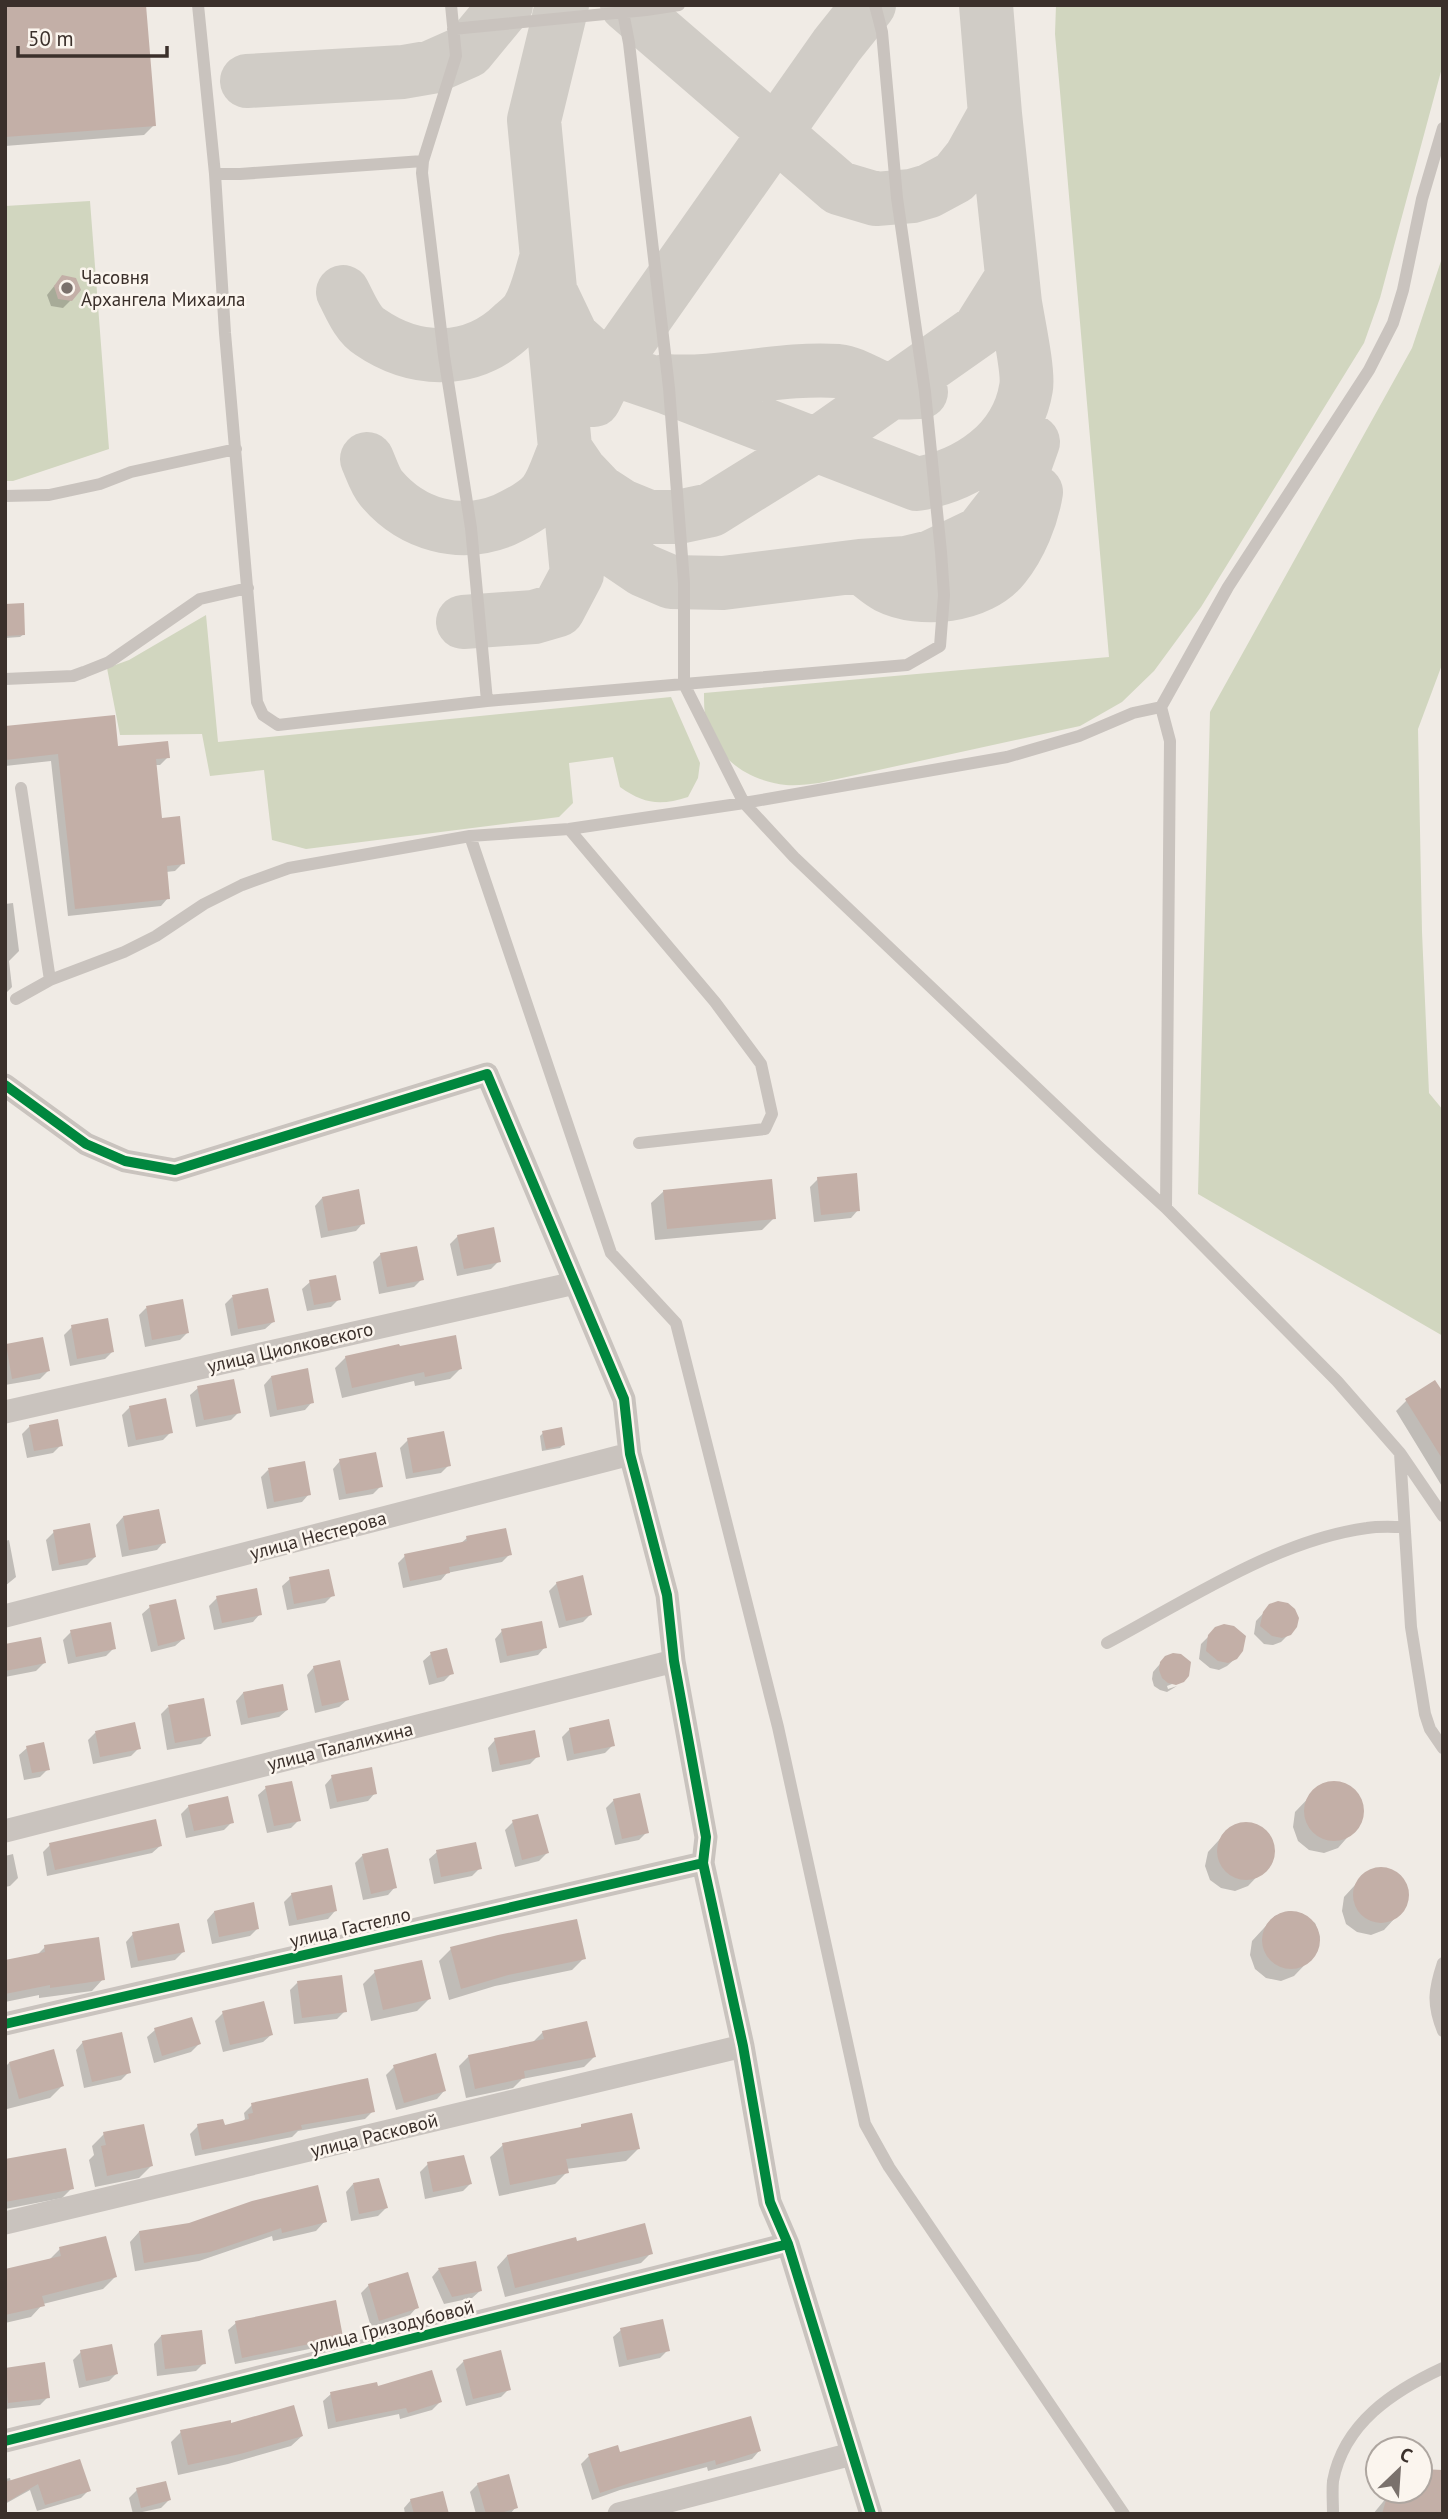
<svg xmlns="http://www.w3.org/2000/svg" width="1448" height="2519" font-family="'PT Sans',sans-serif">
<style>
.green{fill:#d1d6bf}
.shadow{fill:#0003}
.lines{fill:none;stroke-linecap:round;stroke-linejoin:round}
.taxiway{stroke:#d0ccc6;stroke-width:54}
.building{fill:#c3afa7}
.lane{stroke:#c9c3be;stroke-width:12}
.street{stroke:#c9c3be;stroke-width:23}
.cycleway-casing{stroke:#fbf5ee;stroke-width:15}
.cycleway{stroke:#00873e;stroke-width:10}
.poi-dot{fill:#7a716c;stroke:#fbf5ee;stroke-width:2.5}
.labels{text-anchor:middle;stroke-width:5;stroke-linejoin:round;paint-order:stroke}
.poi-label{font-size:19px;fill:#3b302b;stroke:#fbf5ee;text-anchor:start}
.street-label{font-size:19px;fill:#3b302b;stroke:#fbf5ee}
</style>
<rect width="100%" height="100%" fill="#f0ebe5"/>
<path class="green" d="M1056,5H1443V64L1380,298L1364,343L1201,607L1154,671L1122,702L1080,726L819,783C809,784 797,786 786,785C749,781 715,759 706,720C704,712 704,702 704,693L1109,657L1055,34Z
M90,201L109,449L13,481H5V206Z
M1443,255V662L1418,729L1422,932L1429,1093L1443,1110V1336L1198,1194L1210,712L1412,348Z
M206,615L218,742L671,697L700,763L698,778L688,797C660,806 644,804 620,787L613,757L569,763L573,803L559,817L306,849L272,840L264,770L210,776L202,734L120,735L107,668L129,660Z"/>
<path class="shadow" d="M5,5L154,125L144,135L5,146Z
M55,285L71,300L63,308L51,306L47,295Z
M5,606L24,634L20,637L5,638Z
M5,728L168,757L160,765H155L161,820L183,863L175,871L166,872L168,898L161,906L68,916L51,761L5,766Z
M13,903L19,951L9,961L12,987L5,994V904Z
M818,1179L858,1210L851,1218L814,1222L810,1187Z
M664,1191L774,1218L762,1230L655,1240L651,1203Z
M322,1198L363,1223L356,1231L321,1238L315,1206Z
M458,1236L499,1261L491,1269L457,1276L450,1244Z
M381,1254L422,1279L414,1287L379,1294L373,1262Z
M310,1282L339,1299L331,1307L307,1311L302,1289Z
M232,1297L273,1322L265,1329L231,1336L225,1304Z
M146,1308L187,1333L180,1340L145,1347L139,1315Z
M72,1327L112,1352L105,1359L70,1366L64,1335Z
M41,1339L48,1371L40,1379L5,1385V1346Z
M346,1357L460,1369L450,1379L415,1386L414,1381L342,1398L335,1368Z
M271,1377L312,1402L305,1410L270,1417L264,1385Z
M1435,1383L1443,1396V1488L1396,1411L1406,1401Z
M198,1388L239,1412L231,1420L196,1427L190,1395Z
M130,1407L171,1432L163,1440L128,1447L122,1415Z
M30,1426L61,1445L53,1453L27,1458L22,1434Z
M543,1433L563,1445L560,1448L542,1451L540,1436Z
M408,1440L449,1465L441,1473L406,1479L400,1448Z
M340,1461L381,1486L373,1494L339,1500L333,1469Z
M268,1470L309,1494L302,1502L267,1509L261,1477Z
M123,1517L164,1542L157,1550L122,1557L116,1525Z
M54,1532L95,1557L87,1565L52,1571L46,1540Z
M467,1538L510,1554L502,1562L447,1573L441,1580L403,1588L398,1563L405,1556L460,1544Z
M9,1540L16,1577L5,1586V1541Z
M290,1579L333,1595L325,1603L287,1610L282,1586Z
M557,1583L591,1614L583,1622L559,1628L549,1591Z
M217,1598L260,1614L253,1622L214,1630L209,1606Z
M1270,1606L1290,1633L1281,1642L1273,1645L1264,1644L1254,1634L1256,1621Z
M150,1607L183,1639L175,1646L151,1652L142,1614Z
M1216,1629L1236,1658L1227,1666L1219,1670L1210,1668L1199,1659L1201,1644Z
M502,1631L545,1647L538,1655L500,1663L495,1639Z
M71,1632L114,1648L106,1656L68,1664L63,1640Z
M5,1646L44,1663L36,1671L5,1677Z
M431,1654L452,1673L444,1681L429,1685L423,1661Z
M1166,1657L1182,1680L1167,1686L1168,1689L1177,1686L1167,1692L1160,1690L1154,1686L1152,1679L1153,1672Z
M314,1667L347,1700L339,1707L315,1713L307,1675Z
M243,1693L287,1710L279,1717L241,1725L236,1701Z
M168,1707L209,1736L201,1744L167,1750L161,1714Z
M570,1729L613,1745L605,1753L567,1761L562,1737Z
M95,1733L139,1748L131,1756L93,1764L88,1740Z
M495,1740L538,1756L530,1764L492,1772L488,1748Z
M27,1748L48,1769L40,1777L24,1780L19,1755Z
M332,1777L375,1793L368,1801L330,1809L325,1785Z
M1332,1783L1346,1785L1358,1795L1363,1809L1360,1823L1338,1848L1324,1853L1309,1850L1298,1841L1293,1827L1295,1812L1318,1788Z
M266,1788L299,1820L291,1828L267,1833L258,1795Z
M614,1800L647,1832L639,1840L615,1845L606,1808Z
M189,1806L232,1822L224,1830L186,1838L181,1814Z
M513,1822L547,1853L539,1861L515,1867L505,1830Z
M1243,1823L1257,1826L1268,1835L1273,1848L1271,1862L1248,1886L1235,1891L1221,1888L1210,1880L1205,1866L1208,1852L1230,1828Z
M50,1845L160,1846L152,1853L47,1876L43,1852Z
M437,1852L480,1868L472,1876L434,1884L429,1859Z
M13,1854L18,1878L10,1886L5,1887V1856Z
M363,1855L395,1887L388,1895L363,1900L355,1863Z
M1379,1869L1393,1871L1403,1880L1408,1893L1406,1906L1384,1930L1371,1935L1357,1932L1346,1924L1342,1911L1344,1897L1366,1873Z
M292,1894L335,1911L328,1919L289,1926L284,1902Z
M1289,1911L1303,1914L1315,1923L1320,1937L1317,1952L1294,1976L1281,1981L1266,1978L1255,1969L1250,1955L1252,1941L1275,1916Z
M214,1912L257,1929L250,1936L212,1944L207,1920Z
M133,1934L183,1952L175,1960L131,1968L126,1942Z
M45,1947L103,1979L92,1991L39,1998V1995L5,2002V1962L36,1956Z
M451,1949L584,1958L572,1970L495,1986L449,2000L439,1961Z
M375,1972L429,1999L417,2011L371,2021L363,1984Z
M297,1983L345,2011L337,2019L294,2024L290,1990Z
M223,2013L271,2035L263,2042L223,2052L215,2021Z
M155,2030L199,2044L191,2052L154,2063L147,2037Z
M543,2032L594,2057L584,2067L522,2079L513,2088L466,2098L459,2066L469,2056L533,2042Z
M83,2042L129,2072L121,2080L84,2088L76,2050Z
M9,2063L62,2086L50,2098L7,2109L5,2067Z
M394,2067L444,2091L437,2099L396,2110L386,2075Z
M252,2105L373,2111L365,2119L298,2131L292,2137L195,2156L190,2134L198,2126L224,2127L242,2122L245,2119L244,2113Z
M582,2126L638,2149L626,2161L566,2169L567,2172L555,2184L499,2196L490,2157L503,2145L578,2129Z
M104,2134L151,2166L139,2178L95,2187L89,2160L94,2155L92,2146Z
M428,2164L470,2184L463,2191L425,2199L420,2172Z
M5,2174L72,2188L62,2198L5,2209Z
M353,2184L386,2208L378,2216L351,2221L346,2192Z
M325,2221L316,2231L273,2241L272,2236L199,2261L135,2271L130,2242L139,2232Z
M575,2243L651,2253L641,2263L505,2297L497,2267L507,2256Z
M60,2249L115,2277L103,2289L43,2304L31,2317L5,2323V2271L48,2261Z
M439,2269L480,2291L472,2298L444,2304L432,2277Z
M369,2285L417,2307L410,2315L371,2327L361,2293Z
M236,2323L341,2336L334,2344L235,2364L228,2330Z
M621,2330L668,2350L660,2358L619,2367L613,2337Z
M161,2336L204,2363L196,2371L157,2376L154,2344Z
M81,2352L116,2374L109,2381L79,2388L73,2360Z
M464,2361L509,2389L501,2397L466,2406L456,2369Z
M5,2369L48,2397L40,2405L5,2409Z
M331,2394L440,2402L432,2410L400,2419L399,2414L328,2429L323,2401Z
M230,2425L302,2436L291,2446L228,2464L178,2475L171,2442L181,2432Z
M759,2451L752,2459L708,2471L707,2467L620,2490L592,2500L581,2464L589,2456Z
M79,2461L89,2490L81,2498L37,2511L30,2490L5,2504V2479L10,2478L11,2482Z
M1420,2473L1443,2514H1373L1392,2491H1420Z
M478,2484L516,2507L510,2514H476L470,2492Z
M137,2490L169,2500L161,2508L133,2514L129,2498Z
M411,2500L447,2514H405L404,2508Z"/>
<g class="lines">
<path class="taxiway" d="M627,5L839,188L876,199L912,196L929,191L955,177L971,157L995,114L986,5
M247,81L403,72L432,67L468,51L506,5
M995,114L1015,303L1013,314
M343,292C350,305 357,324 370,332C415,363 472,365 513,325C518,321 524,316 528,310C537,295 541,276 546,259
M553,297L572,337L595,358L610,368L669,388L917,484C968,475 1017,443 1026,388C1029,373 1018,322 1015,303
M665,381C723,385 780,367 838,371C856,373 872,386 889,391C898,394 911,392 921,392
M594,400L610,368L837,45L869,5
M367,459C371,468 375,481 381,488C412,525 460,538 504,520C517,514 535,505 545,493C554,481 559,462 565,449L580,471L599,491L622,506L649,517H678L711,510L814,446L979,330L1011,279
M576,484L581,501L618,553L643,570L671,582L723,583L860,566L906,563L931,557L981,533L1017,487L1033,442
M865,570C872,575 879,582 887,586C920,603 980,597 1004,566C1020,546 1032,517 1036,492
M463,622L534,617L558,610L577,574L534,120L562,5"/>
</g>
<path class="building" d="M5,5H146L156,126L5,137Z
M62,275L76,278L81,290L72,301L58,299L54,286Z
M24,603L25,635L5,636V604Z
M115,715L118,746L168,741L170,758L156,759L162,818L180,816L185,864L167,866L170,899L75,909L58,754L5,760V726Z
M857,1173L860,1211L821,1215L817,1177Z
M772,1179L776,1219L667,1229L663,1190Z
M359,1189L365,1224L328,1231L322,1197Z
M494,1227L501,1262L464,1269L457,1235Z
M417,1246L424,1280L387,1287L380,1253Z
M336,1275L341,1300L314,1305L309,1280Z
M268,1288L275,1322L238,1329L232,1295Z
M183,1299L189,1333L152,1340L146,1306Z
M108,1318L114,1352L77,1359L71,1325Z
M456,1335L462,1369L425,1377L424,1372L352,1388L345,1356L399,1344L400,1346Z
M43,1337L50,1371L12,1379L6,1344Z
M308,1368L314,1403L277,1410L271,1376Z
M234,1379L241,1413L204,1420L197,1386Z
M1435,1380L1443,1392V1460L1405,1399Z
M166,1398L173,1433L136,1440L129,1406Z
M58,1419L63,1446L34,1451L29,1425Z
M562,1427L565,1445L546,1449L542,1431Z
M444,1431L451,1466L413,1473L407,1438Z
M376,1452L383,1487L346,1494L339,1459Z
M305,1461L311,1495L274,1502L268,1468Z
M159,1509L166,1543L129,1550L123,1516Z
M90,1523L96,1557L59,1565L53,1530Z
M506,1528L512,1555L449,1567L450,1573L410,1581L404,1554L467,1541L466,1536Z
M329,1569L335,1596L294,1604L289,1577Z
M583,1575L592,1615L566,1621L556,1582Z
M257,1588L262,1615L222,1623L216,1596Z
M176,1599L185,1639L158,1646L149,1605Z
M1278,1601L1288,1603L1295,1609L1299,1618L1297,1627L1291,1635L1282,1638L1272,1636L1260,1626L1263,1612L1269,1604Z
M542,1621L547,1648L507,1656L501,1629Z
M111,1622L116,1649L76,1657L70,1630Z
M1224,1624L1234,1626L1246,1636L1243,1651L1237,1659L1228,1663L1218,1661L1206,1651L1208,1635L1215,1627Z
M41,1637L46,1663L5,1671V1644Z
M447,1648L454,1674L437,1678L430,1652Z
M1173,1653L1181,1654L1191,1662L1189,1676L1184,1682L1176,1685L1168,1683L1162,1678L1159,1670L1160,1662L1165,1656Z
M340,1660L349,1700L322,1706L313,1666Z
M283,1684L288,1710L248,1718L243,1692Z
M204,1698L211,1736L175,1743L168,1705Z
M609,1719L615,1746L574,1754L569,1728Z
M135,1722L141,1749L100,1757L95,1731Z
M535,1730L540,1757L500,1765L494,1738Z
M44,1742L50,1770L32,1773L26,1746Z
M372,1767L377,1794L337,1802L331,1775Z
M292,1781L301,1821L274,1826L265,1786Z
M1304 1811a30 30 0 1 1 60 0a30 30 0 1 1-60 0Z
M640,1793L649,1833L622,1839L613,1799Z
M228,1796L234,1823L194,1831L188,1805Z
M538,1814L549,1853L522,1860L512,1820Z
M156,1819L162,1846L55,1870L49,1843Z
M1217 1851a29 29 0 1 1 58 0a29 29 0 1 1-58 0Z
M476,1842L482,1869L441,1877L436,1850Z
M388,1848L397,1888L371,1894L362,1854Z
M1353 1895a28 28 0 1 1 56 0a28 28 0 1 1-56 0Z
M332,1885L337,1911L297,1920L291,1893Z
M254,1902L259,1929L219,1937L214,1911Z
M1262 1940a29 29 0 1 1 58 0a29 29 0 1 1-58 0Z
M577,1919L586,1959L508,1975L461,1989L450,1947L498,1935Z
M179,1923L185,1952L138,1961L132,1932Z
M99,1937L105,1980L50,1988V1985L5,1994V1960L45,1952L44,1945Z
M422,1960L431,1999L383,2010L374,1970Z
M342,1975L347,2012L302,2018L297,1981Z
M264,2001L273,2035L230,2045L222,2011Z
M192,2017L201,2044L162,2056L154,2028Z
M587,2021L596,2057L524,2071L525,2078L475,2089L468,2055L544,2039L542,2031Z
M122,2032L131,2073L92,2082L82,2041Z
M54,2049L64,2086L19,2099L9,2062Z
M436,2053L446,2091L404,2103L393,2065Z
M368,2078L375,2112L301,2125L302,2129L202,2150L197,2124L223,2119L225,2125L249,2119L248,2114L253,2113L251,2103Z
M632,2113L640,2149L566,2159L569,2173L510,2185L502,2143L581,2127V2124Z
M144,2124L153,2166L107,2176L101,2146L106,2145L103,2132Z
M66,2148L74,2189L5,2202V2159Z
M464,2155L472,2184L433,2192L427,2162Z
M379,2178L388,2208L359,2214L353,2183Z
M318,2185L327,2222L282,2233L281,2228L210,2252L144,2263L139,2231L189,2223L252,2201Z
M645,2223L653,2254L515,2288L507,2255L576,2237L577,2241Z
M106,2236L117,2277L42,2296L45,2306L5,2315V2269L61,2256L59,2247Z
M476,2261L482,2291L452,2297L438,2268Z
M408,2272L419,2308L379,2321L368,2284Z
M336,2300L343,2337L242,2358L235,2321Z
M663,2319L670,2351L627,2360L620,2328Z
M202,2330L206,2364L165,2369L161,2335Z
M112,2344L118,2374L86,2381L80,2350Z
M501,2350L511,2390L473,2399L463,2360Z
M45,2362L50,2398L8,2403L5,2368Z
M432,2370L442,2402L408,2413L406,2408L336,2422L330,2392L377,2382L378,2386Z
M294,2405L303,2436L240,2454L188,2465L180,2430L231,2420V2423Z
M751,2416L761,2451L716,2465L715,2460L630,2483L600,2493L588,2454L618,2445L620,2452Z
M80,2459L91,2491L45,2505L38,2484L5,2503V2482Z
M1420,2469L1443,2470V2514H1382L1386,2500L1392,2491H1420Z
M509,2474L518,2508L497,2514H486L477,2483Z
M166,2481L171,2500L141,2508L136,2488Z
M443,2491L449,2514H414L410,2499Z"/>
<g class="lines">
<path class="lane" d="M198,5L215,174
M451,5L456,56L423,161L422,173L444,356L471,528L487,701
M623,12L629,43L669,388L684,583V684L907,665L940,646L944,595L941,552L925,392L897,198L882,32L875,5
M453,29L646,10L679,5
M423,161L240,174H215L225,333L257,702L263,715L278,725L487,701L684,684L744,803L1007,757L1079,736L1133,713L1161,707L1228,587L1369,370L1393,323L1403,290L1422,199L1443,128
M5,496L49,495L100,484L131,472L236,449
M5,679L73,676L84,672L109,662L200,599L248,588
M1161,707L1170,741L1166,1208
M21,788L50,980
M569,829L715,1002L761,1064L772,1114L765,1129L639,1143
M470,836L611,1253L676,1323L778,1727L865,2124L889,2167L1124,2514
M16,999L50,980L124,952L156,936L204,904L242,885L289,868L470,836L569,829L744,803L794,857L1098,1146L1166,1208L1337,1381L1400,1453L1443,1516
M1400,1453L1411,1627L1425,1714L1430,1729L1443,1748
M1107,1643C1186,1601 1277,1540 1367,1528C1379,1526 1392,1527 1404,1527
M1443,1963C1434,1990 1432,2004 1443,2031
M1333,2514C1333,2503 1332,2491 1333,2481C1344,2423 1393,2391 1443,2368"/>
<path class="street" d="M5,1085L86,1144L125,1161L175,1170L487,1074L624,1399L630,1454L667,1595L674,1661L706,1837L703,1863L743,2046L770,2202L788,2244L871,2514
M5,1412L575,1283
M5,1616L630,1454
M5,1831L674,1661
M5,2024L703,1863
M5,2223L743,2046
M5,2441L788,2244
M619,2514L852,2454"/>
<defs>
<path id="cycleway" d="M5,1085L86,1144L125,1161L175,1170L487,1074L624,1399L630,1454L667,1595L674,1661L706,1837L703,1863L743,2046L770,2202L788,2244L871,2514
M5,2024L703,1863
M5,2441L788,2244"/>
</defs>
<use href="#cycleway" class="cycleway-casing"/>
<use href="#cycleway" class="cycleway"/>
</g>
<circle class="poi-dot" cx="67" cy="288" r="7"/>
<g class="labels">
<g class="poi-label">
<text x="81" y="284">Часовня<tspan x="81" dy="22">Архангела Михаила</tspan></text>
</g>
<g class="street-label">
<text transform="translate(290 1347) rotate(-13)" y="7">улица Циолковского</text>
<text transform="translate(318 1535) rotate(-15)" y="7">улица Нестерова</text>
<text transform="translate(340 1746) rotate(-14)" y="7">улица Талалихина</text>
<text transform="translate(350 1927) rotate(-13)" y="7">улица Гастелло</text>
<text transform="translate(374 2135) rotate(-14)" y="7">улица Расковой</text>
<text transform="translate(392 2326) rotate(-14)" y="7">улица Гризодубовой</text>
</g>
</g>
<rect width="1448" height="2519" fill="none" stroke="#3b302b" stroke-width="14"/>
<g transform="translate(1399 2470) rotate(25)"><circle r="33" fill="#fbf5ee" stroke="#aea6a0" stroke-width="2"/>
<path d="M0-5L12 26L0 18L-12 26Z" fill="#7a716c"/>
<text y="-10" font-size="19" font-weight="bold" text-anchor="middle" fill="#3b302b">С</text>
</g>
<path d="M18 46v10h149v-10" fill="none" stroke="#3b302b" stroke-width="3.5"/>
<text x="28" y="46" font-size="21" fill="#3b302b" stroke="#fbf5ee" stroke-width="5" paint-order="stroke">50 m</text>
</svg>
